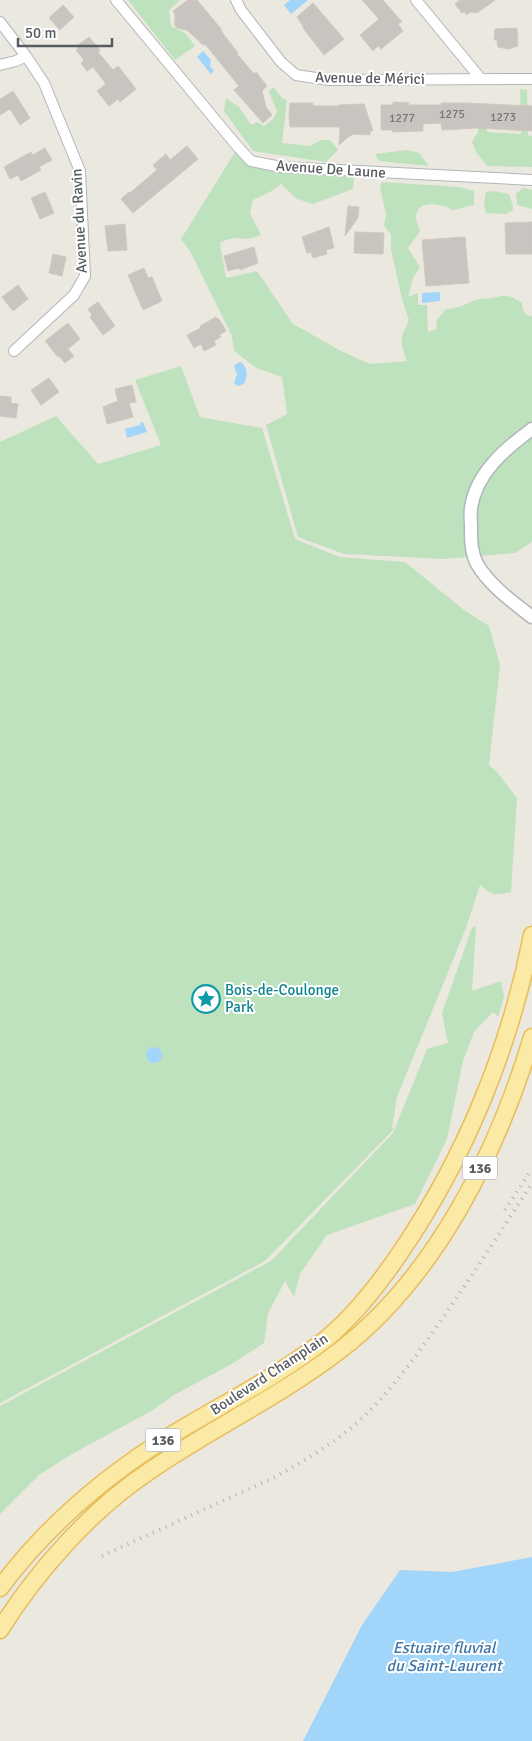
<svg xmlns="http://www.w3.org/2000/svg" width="532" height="1741" font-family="Signika,sans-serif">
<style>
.green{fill:#bee2bd}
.water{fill:#a1d5fa}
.building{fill:#c8c4bf;stroke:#cfc9be}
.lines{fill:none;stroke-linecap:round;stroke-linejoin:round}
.minor-casing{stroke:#b2b6ba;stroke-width:12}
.tertiary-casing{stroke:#b2b6ba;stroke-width:15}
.primary-casing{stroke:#e8bd5b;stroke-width:19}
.minor{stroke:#fff;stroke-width:10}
.tertiary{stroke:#fff;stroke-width:12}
.primary{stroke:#faeaa5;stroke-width:16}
.rail{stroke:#b1b2b2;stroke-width:4;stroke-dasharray:1 6;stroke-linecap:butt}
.labels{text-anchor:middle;stroke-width:4;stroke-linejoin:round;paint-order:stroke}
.number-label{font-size:12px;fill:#747678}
.shield{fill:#fff;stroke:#8a8d90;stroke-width:1}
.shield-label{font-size:14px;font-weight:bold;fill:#585c60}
.street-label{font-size:15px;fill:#585c60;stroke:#fff}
.culture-label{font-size:15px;fill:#0d838f;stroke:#fff;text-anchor:start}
.water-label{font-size:16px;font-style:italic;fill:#4177a9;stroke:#fff}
</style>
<rect width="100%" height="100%" fill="#ebe8df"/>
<path class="green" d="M128,0H180L169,10L171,26L185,33L195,46L175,60Z
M273,87L282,98L287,100L282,143L310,146L321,140H330L338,150L326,162L253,151L224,111L226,98L239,107L251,125L257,122L264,126L273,119L277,111L269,92Z
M520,89L527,90L528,135L532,136V167L487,166L476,152L472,142L478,132V104L486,103L487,132L521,134Z
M407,150L419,153L429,166L379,161L375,154Z
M235,152L255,167L284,171L354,177L353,189L313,204L297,199L281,184L270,192L253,200L250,213L261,235C244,243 235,233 220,243L226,278L257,271L293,324L343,352L370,364L407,361C399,340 400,340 409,320L403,303L391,250V235L384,226L386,214L380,187L382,182L459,187L474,191V205L453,210C433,200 406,201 420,231L408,248L420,267L413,278L408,297L418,293V305H427L428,332L436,329L437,320L446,309C459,309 468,302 480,299C484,298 488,299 492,298C509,295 506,294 522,303L523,310L527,315L532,316V542L515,553L444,559L344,554L298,537L266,425L287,414L282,377L256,368L234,351L232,336L190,251L181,239Z
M523,188L532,190V209L517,205L516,194Z
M493,191L509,194L513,206V210L506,214L486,213L484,203L486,192Z
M181,366L200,417L262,428L295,539L340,557L405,562L464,610L489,626L500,665L489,765L496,771L517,798L511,892C493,896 493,895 480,885L466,928L397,1097L392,1128L394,1129L265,1261L0,1403V442L56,416L98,464L161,445L135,380Z
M476,926L472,991L501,981L504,997L498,1017L493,1012L474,1032L463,1061L447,1139L415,1204L327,1235L300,1274L294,1297L285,1281L268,1313L264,1343L230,1365L174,1395L153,1410L72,1454L39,1475L0,1514V1406L271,1261L393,1133L427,1049L448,1043L442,1013L472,928Z"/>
<path class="water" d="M290,0H308L291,14L284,5Z
M203,51L211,60L210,66L214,71L211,74L197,57Z
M440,292V301L422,303V293Z
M241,362C248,368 248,376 244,384L238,386L234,383L237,374L234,366L237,363Z
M143,422L147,432L127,438L125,429L140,425V423Z
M146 1055a8 8 0 1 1 16 0a8 8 0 1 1-16 0Z
M532,1557V1741H303L362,1625L400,1570L452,1572Z"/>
<path class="building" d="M188,0H197L222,30L221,31L238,53L237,54L254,74L256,72L267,86L262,91L266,107L272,115L263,123L234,90L239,86L205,44L203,45L187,30L177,28L175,25V14L173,11Z
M362,0H383L402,22L398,24L403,31L381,49L378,46L373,51L360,35L379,19Z
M460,0H495L477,13L470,12L467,15L465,12L462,13L455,4Z
M313,3L344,39L324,55L303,28H304L297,17Z
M63,5L74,17L60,30L49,18Z
M517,28L518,46L508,49L498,47L497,40H494L495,29Z
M89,37L100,50L98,52L113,70L118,66L136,89L120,102L118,99L109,106L97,91L106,84L93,67L87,71L81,63L84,60L76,50L78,49L77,46Z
M13,91L30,118L20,125L10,109L0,115V99Z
M393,102L409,103V105H441V103H464L532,106V131L477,128L442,130L441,123L423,124V131L393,132L392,130H381V105H393Z
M290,103H313V106H339V105L364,104L373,131H370V135L354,134L348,137L339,145L340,127H290L289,115Z
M187,146L198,159L133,213L121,199L129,192L130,193L157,170L153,165L166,154L170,160Z
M45,148L52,160L39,167L41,170L21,181L18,175L10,179L4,167L31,152L33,155Z
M45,192L54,213L40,219L31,198Z
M348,206L359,207L358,218L345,236Z
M532,222V254H506L505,223Z
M125,224L127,250L108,251L105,226Z
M329,227L334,248L326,250L327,254L313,258L311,252L307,253L302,237Z
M355,232L384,233L383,254L354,253Z
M465,237L469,283L426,286L422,240Z
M254,247L258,263L240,270L239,268L228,271L224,256Z
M53,254L66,257L62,276L49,273Z
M144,268L148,278L152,277L162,301L143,310L128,275Z
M18,285L28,299L13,311L2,297Z
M98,302L115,326L103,335L90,317L92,315L88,309Z
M216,317L218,319H219L226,331L219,335L221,337L214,341L216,345L204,351L201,344L194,348L187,335L201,328L200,326Z
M68,323L80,339L68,349L74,356L65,363L59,356L58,357L45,341Z
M49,378L59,392L41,405L31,390Z
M132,385L136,402L129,403L133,417L107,424L103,407L118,401L115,389Z
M0,396L11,397V403L18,404L16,418L0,416Z"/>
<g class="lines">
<defs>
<path id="minor" d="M116,0L237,146L251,161L281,167L532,180
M236,0L241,10L281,62L296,75L329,80L532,79
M416,0L481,79
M0,22L26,56L44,83L80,171L85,276L74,295L14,351
M0,65L16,61L26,56"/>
<path id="tertiary" d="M532,429C505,449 476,473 471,508C470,514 471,521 471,527C471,541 471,552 477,564C490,586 513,602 532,617"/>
<path id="primary" d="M0,1588C47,1525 106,1475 173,1434C223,1404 280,1375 326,1339C355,1315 379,1284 400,1253C465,1158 510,1048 532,935
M0,1630C36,1572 91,1510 148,1472C210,1429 279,1397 339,1351C435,1278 498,1151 532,1037"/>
</defs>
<use href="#minor" class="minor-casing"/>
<use href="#tertiary" class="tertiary-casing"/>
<use href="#primary" class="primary-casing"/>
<use href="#minor" class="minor"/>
<use href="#tertiary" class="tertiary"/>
<use href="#primary" class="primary"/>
<path class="rail" d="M505,1210L532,1169
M102,1556L275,1477C298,1464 321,1451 342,1435C380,1406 410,1365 437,1326C470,1279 501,1231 532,1183"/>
</g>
<defs>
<symbol id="sight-ring" viewBox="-11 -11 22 22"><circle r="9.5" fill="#fff" stroke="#0f9aa8" stroke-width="1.5"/><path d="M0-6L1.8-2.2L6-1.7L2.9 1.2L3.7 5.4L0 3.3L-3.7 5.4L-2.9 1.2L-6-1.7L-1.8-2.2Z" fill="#0f9aa8"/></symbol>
</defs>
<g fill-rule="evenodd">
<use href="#sight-ring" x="190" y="983" width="32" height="32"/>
</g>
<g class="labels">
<g class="number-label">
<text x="452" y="118">1275</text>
<text x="503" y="121">1273</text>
<text x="402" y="122">1277</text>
</g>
<g class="shield">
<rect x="462.5" y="1156.5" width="35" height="23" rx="4"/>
<rect x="145.5" y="1428.5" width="35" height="23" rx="4"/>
</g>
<g class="shield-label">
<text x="480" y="1173">136</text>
<text x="163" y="1445">136</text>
</g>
<g class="street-label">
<text transform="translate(370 78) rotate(1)" y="5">Avenue de Mérici</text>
<text transform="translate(331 169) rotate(4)" y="5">Avenue De Laune</text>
<text transform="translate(79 221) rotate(-93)" y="5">Avenue du Ravin</text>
<text transform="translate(269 1374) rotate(-33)" y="5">Boulevard Champlain</text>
</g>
<g class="culture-label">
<text x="225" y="995">Bois-de-Coulonge<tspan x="225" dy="17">Park</tspan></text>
</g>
<g class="water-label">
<text x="444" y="1653">Estuaire fluvial<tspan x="444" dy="18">du Saint-Laurent</tspan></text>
</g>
</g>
<path d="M18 38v8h94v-8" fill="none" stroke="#585c60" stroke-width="2.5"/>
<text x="25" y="38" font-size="15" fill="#585c60" stroke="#ffffff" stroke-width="4" paint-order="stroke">50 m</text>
</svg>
